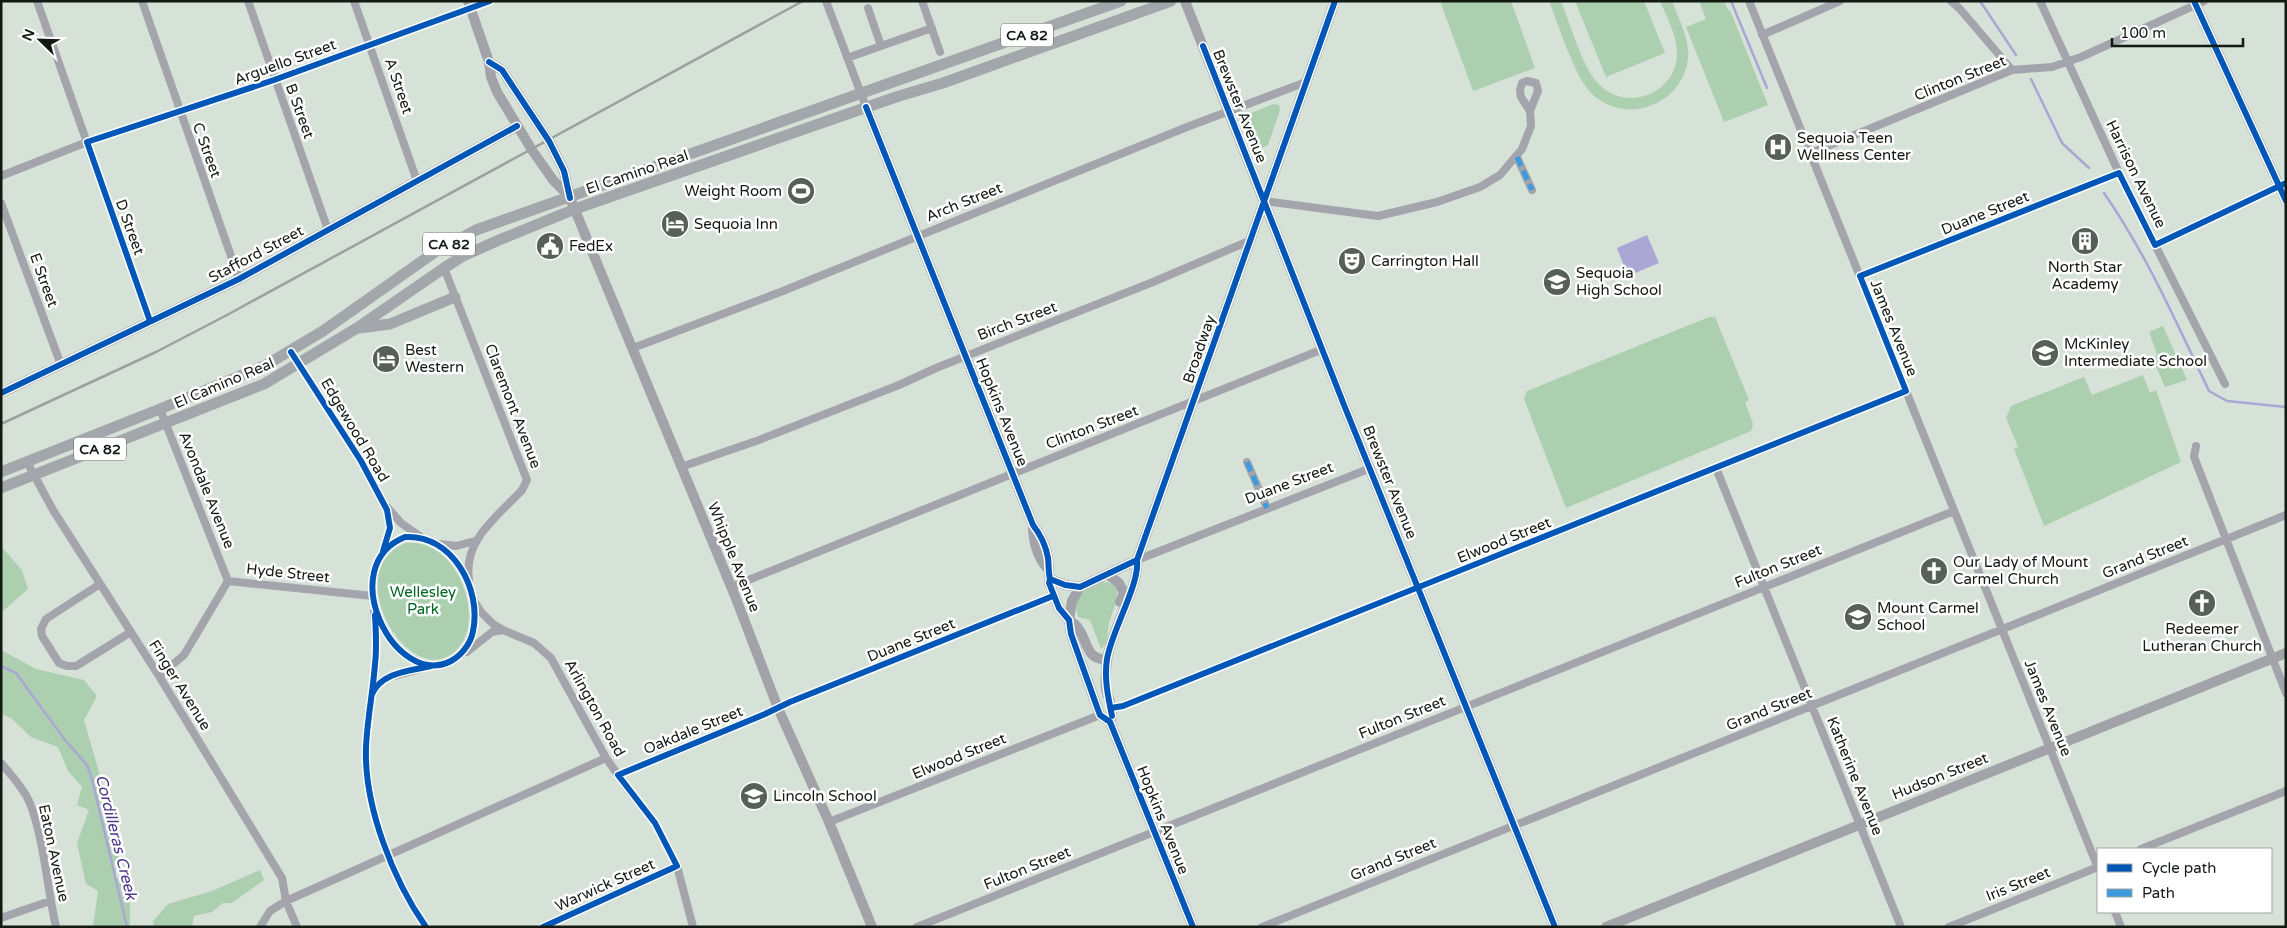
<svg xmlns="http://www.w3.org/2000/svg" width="2287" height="928" font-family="'Varela Round',sans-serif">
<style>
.green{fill:#acd0af}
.water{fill:#aba7d4}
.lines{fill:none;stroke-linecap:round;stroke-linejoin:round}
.stream{stroke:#aba7d4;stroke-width:2.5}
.street{stroke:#a3a4ac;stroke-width:8}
.secondary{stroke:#a1a3a9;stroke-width:10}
.primary{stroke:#a3a6ab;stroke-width:11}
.rail{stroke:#9da0a1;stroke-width:2.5}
.quiet{stroke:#3b9bde;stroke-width:5;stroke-dasharray:10 5;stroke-linecap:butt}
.cycleway-casing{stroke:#fff;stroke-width:9}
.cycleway{stroke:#0057b8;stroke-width:6}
.labels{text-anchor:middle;stroke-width:5;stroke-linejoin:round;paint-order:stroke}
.shield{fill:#fff;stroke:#5a5f5a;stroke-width:1}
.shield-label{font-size:14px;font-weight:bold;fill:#131a14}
.street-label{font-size:15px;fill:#131a14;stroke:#fff}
.poi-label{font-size:15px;fill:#131a14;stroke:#fff;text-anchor:start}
.park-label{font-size:15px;fill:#036724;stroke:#fff}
.water-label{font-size:16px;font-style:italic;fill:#4d3a8c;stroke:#fff}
</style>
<rect width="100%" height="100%" fill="#d6e1d7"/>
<path class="green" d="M1440,1H1511L1535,68L1473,91Z
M1549,1H1561C1570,23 1582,66 1597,82C1623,113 1674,96 1677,56C1678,37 1667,18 1660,1H1672C1679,20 1690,39 1688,59C1682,105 1626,126 1592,94C1574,76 1559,26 1549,1Z
M1575,1H1644L1665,53L1606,77Z
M1699,1H1724L1728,10H1730L1768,105L1724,122L1686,27L1706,19Z
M1273,104L1279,105L1280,110L1268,145L1262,148L1257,143L1248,119L1251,113Z
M1709,317H1715L1749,400L1745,402L1753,424L1751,431L1566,508L1524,399L1527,391Z
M2163,326L2187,380L2165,387L2154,362L2157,354L2149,332Z
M2143,375L2150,393L2156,390L2181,462L2044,526L2014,449L2018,447L2006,418L2011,406L2084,377L2092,395Z
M406,543C448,540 474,590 468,627C466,637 461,646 453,653C408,689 338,570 406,543Z
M1,546L22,570L28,589L1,613Z
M1102,582C1129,581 1112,610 1109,623C1107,632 1109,643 1101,649L1090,620L1078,617C1071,595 1084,590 1102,582Z
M1,650L36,669L84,680L97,696L84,720L109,807L121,840L115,876L130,889V927L93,926L98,891L86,884L77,843L89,810L77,805L82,787L68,771L58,747L31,737L11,718L1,714Z
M260,870L264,880L232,903H223L212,912L194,916L192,927H154L153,921L168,904L212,891Z"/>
<path class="water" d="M1647,235L1659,263L1628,276L1617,248Z"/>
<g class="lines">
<path class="stream" d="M1731,1L1767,88
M1980,1L2016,55
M2031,79L2062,143L2089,168
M2104,193C2147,255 2177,324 2209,391L2227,401L2286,407
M1,666L16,673L65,740L87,765L92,779L127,927"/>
<path class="street" d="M37,1L150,321
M142,1L239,279
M248,1L328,230
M354,1L417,181
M826,1L866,107
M922,1L940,52
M1749,1L2098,868
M1951,1L1960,9L2012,70
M2040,1L2119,173L2225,384
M868,8L881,46
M1762,35L1840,1
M847,58L932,28
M1811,153L2012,70L2052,67L2081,57L2204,1
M1517,157L1532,190
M1,176L87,142L274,80L490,1
M1264,201L1378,216L1437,202L1480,187L1500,175L1522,149L1531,126L1530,111L1538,91L1536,83L1527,81L1522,83L1520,90L1521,97L1530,111
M1,203L61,365
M2155,245L2286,183
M444,268L527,480L522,490C498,516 463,540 469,579
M1860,276L2119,173
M633,348L783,291L1187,127L1306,82
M291,352L361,461L387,510L390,528L384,549
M160,409L228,581
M2196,446L2194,457L2286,693
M27,462L53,510L159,676L282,878L286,901L297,927
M1247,462L1267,508
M681,467L759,440L899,385L936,368L1153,282L1249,241
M1716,468L1901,927
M387,507L401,523L421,537
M405,537C452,534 482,589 473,631C471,643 462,655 451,661C395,690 333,566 405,537Z
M440,544L456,546L475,541
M1137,560L1371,468
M100,584L46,619L41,629L42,636L59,663L67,666H76L131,632
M731,587L1323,349
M473,599L481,612L493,624L503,630L534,643L551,658L606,758L630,792L655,823L677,866L693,927
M374,612C376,630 377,647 375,665C373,693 366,720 366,749C365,807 393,880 426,927
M467,652L492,632L503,630
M159,676L184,655L228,581L373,596
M373,692L381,682L387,678L431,666
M1111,708L1123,706L1906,391
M1,763C11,775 22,786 29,801C44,837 47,888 56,927
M618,775L765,714L790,702L1053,596
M829,822L1100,715
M2141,849L2286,791
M2115,912L2121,927
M1,918L50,901
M260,927L270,911L286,901L606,758
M543,927L677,866
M917,927L1954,511
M1262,927L2286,515
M1949,927L2098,867"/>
<path class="secondary" d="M468,1L489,62L491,77L497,92L532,150L553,180L570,197
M1185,1L1344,405L1555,927
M2194,1L2286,201
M489,62L502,70L549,141L564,171L570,198L735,596L778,708L829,822L872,927
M866,107L1033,525C1040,534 1046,546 1048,558C1049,565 1048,571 1050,579L1049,583L1059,608L1069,620L1071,634L1097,707L1100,715L1110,722L1193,927
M1,393L239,279L517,126
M1033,525C1033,541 1036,555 1047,568
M1107,574L1119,583L1124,593L1120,602
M1050,579L1065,585L1080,587L1137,560
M1080,587L1072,601L1069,620C1072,622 1076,625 1078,628C1088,641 1086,661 1107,659
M1110,722C1115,711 1108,699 1106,688C1105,679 1106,669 1107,660C1111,630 1140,585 1137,560L1335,1
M1606,927L2286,653"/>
<path class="primary" d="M359,328L390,324L455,297
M1,472L160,409L266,365L323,331L435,252L476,230L1121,1
M1,488L264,384L357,328L444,268L463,256L499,240L575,209L899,96L943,83L1171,1"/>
<path class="rail" d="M1,424L156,352L227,315L803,1"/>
<path class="quiet" d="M1517,157L1532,190
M1247,462L1267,508"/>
<defs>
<path id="cycleway" d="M2194,1L2286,201
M1203,46L1344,405L1555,927
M489,62L502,70L549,141L564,171L570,198
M866,107L1033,525C1040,534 1046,546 1048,558C1049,565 1048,571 1050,579L1049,583L1059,608L1069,620L1071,634L1097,707L1100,715L1110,722L1193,927
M150,321L87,142L274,80L490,1
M291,352L361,461L387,510L390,528L383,551
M1,393L239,279L517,126
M405,537C452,534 482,589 473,631C471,643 462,655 451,661C395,690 333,566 405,537Z
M1050,579L1065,585L1080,587L1137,560
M375,615C376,632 377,648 375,664C373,692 367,720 366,748C364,806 393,880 426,927
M372,694C382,672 410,671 431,666
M1111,708L1123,706L1906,391L1860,276L2119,173L2155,245L2286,183
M1112,716C1108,697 1104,678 1107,659C1112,630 1140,584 1137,560L1335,1
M543,927L677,866L655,823L618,775L765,714L790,702L1053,596"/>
</defs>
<use href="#cycleway" class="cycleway-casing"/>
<use href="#cycleway" class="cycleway"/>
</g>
<defs>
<symbol id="hospital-disc" viewBox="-11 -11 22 22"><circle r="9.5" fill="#576058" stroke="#fff"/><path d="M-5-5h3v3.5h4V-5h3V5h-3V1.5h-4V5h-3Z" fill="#fff"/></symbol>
<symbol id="stadium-disc" viewBox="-11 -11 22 22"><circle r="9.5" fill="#576058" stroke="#fff"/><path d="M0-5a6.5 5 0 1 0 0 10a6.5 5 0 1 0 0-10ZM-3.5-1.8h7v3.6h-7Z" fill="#fff"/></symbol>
<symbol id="hotel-disc" viewBox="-11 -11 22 22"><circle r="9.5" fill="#576058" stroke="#fff"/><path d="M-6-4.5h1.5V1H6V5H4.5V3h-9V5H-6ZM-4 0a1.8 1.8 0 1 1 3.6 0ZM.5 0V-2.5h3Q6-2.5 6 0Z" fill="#fff"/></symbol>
<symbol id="building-disc" viewBox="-11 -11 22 22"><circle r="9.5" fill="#576058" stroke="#fff"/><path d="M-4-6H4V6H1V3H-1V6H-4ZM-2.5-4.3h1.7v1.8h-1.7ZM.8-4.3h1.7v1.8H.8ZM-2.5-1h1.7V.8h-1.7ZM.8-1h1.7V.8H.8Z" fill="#fff"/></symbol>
<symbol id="civic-disc" viewBox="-11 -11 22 22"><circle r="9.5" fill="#576058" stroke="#fff"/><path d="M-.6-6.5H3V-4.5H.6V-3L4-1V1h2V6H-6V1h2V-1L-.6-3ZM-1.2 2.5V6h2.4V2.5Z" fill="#fff"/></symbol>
<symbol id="theatre-disc" viewBox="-11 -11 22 22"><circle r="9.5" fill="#576058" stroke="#fff"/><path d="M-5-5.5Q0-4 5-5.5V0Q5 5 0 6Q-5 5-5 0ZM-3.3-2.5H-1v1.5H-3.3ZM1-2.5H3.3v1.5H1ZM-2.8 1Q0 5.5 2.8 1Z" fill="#fff"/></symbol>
<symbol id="school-disc" viewBox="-11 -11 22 22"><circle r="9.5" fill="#576058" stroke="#fff"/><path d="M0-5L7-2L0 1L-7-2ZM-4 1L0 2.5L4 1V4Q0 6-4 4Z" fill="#fff"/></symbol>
<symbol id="church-disc" viewBox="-11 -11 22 22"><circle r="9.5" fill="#576058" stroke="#fff"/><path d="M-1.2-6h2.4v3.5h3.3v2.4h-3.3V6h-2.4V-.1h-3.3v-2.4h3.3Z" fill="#fff"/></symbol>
</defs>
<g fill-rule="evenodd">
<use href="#hospital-disc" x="1762" y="131" width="32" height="32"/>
<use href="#stadium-disc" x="785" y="175" width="32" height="32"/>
<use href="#hotel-disc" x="659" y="208" width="32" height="32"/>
<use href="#building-disc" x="2069" y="225" width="32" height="32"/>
<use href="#civic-disc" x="534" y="230" width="32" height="32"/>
<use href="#theatre-disc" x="1336" y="245" width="32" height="32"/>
<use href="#school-disc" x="1541" y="266" width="32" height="32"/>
<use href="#school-disc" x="2029" y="337" width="32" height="32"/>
<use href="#hotel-disc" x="370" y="343" width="32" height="32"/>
<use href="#church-disc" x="1918" y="555" width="32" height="32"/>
<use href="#church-disc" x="2186" y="587" width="32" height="32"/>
<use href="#school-disc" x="1842" y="601" width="32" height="32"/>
<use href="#school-disc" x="738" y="780" width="32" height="32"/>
</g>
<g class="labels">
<g class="shield">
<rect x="1001" y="23.5" width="52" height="23" rx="4"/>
<rect x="423" y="232.5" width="52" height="23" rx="4"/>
<rect x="74" y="437.5" width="52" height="23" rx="4"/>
</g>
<g class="shield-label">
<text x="1027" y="40">CA 82</text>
<text x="449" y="249">CA 82</text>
<text x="100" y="454">CA 82</text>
</g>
<g class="street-label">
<text transform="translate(285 62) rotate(-20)" y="5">Arguello Street</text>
<text transform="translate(1960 78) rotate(-22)" y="5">Clinton Street</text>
<text transform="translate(399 86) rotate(71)" y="5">A Street</text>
<text transform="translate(1240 106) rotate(68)" y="5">Brewster Avenue</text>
<text transform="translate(300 111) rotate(70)" y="5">B Street</text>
<text transform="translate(207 150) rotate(70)" y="5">C Street</text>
<text transform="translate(637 172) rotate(-19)" y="5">El Camino Real</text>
<text transform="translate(2136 174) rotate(64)" y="5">Harrison Avenue</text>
<text transform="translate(964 202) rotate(-22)" y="5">Arch Street</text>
<text transform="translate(1985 213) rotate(-22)" y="5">Duane Street</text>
<text transform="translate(130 227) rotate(70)" y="5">D Street</text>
<text transform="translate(256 254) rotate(-28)" y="5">Stafford Street</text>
<text transform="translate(44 280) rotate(70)" y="5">E Street</text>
<text transform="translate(1017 321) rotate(-21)" y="5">Birch Street</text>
<text transform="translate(1894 328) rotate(68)" y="5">James Avenue</text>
<text transform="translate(1199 349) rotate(-71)" y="5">Broadway</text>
<text transform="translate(224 383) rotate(-23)" y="5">El Camino Real</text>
<text transform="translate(513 406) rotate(69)" y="5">Claremont Avenue</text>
<text transform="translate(1002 412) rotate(68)" y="5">Hopkins Avenue</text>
<text transform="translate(1092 427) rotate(-21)" y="5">Clinton Street</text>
<text transform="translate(355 430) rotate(59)" y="5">Edgewood Road</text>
<text transform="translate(1390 482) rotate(68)" y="5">Brewster Avenue</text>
<text transform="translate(1289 483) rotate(-21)" y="5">Duane Street</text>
<text transform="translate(207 490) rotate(68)" y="5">Avondale Avenue</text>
<text transform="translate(1504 540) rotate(-22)" y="5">Elwood Street</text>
<text transform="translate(734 557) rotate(68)" y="5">Whipple Avenue</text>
<text transform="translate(2145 557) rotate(-22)" y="5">Grand Street</text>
<text transform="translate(1778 566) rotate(-22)" y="5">Fulton Street</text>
<text transform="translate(288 573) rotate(6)" y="5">Hyde Street</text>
<text transform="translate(911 640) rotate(-22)" y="5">Duane Street</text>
<text transform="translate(180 685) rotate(58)" y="5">Finger Avenue</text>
<text transform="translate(595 708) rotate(61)" y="5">Arlington Road</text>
<text transform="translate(2048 708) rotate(68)" y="5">James Avenue</text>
<text transform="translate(1769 709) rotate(-22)" y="5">Grand Street</text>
<text transform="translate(1402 717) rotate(-22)" y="5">Fulton Street</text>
<text transform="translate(693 730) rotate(-22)" y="5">Oakdale Street</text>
<text transform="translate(959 756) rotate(-22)" y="5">Elwood Street</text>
<text transform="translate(1855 776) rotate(68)" y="5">Katherine Avenue</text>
<text transform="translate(1940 776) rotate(-22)" y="5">Hudson Street</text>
<text transform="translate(1163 820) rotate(68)" y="5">Hopkins Avenue</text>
<text transform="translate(54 853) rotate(78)" y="5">Eaton Avenue</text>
<text transform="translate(1393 859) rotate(-22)" y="5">Grand Street</text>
<text transform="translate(1027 868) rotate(-22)" y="5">Fulton Street</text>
<text transform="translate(2018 884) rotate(-22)" y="5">Iris Street</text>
<text transform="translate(605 885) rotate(-24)" y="5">Warwick Street</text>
</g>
<g class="poi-label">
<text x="1797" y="143">Sequoia Teen<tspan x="1797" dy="17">Wellness Center</tspan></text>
<text x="782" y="196" text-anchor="end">Weight Room</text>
<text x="694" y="229">Sequoia Inn</text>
<text x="569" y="251">FedEx</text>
<text x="1371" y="266">Carrington Hall</text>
<text x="2085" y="272" text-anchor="middle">North Star<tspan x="2085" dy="17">Academy</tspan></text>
<text x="1576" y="278">Sequoia<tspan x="1576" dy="17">High School</tspan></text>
<text x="2064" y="349">McKinley<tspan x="2064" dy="17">Intermediate School</tspan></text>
<text x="405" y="355">Best<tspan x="405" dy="17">Western</tspan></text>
<text x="1953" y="567">Our Lady of Mount<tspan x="1953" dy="17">Carmel Church</tspan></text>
<text x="1877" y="613">Mount Carmel<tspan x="1877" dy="17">School</tspan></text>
<text x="2202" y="634" text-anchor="middle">Redeemer<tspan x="2202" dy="17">Lutheran Church</tspan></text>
<text x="773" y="801">Lincoln School</text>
</g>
<g class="park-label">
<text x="423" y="597">Wellesley<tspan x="423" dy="17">Park</tspan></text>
</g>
<g class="water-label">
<text transform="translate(117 837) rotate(76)" y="6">Cordilleras Creek</text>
</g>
</g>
<rect width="2287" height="928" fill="none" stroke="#131a14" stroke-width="5"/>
<rect x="2097" y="848" width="175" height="65" fill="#ffffff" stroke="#a1a3a1"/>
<rect x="2107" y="864" width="25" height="8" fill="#0057b8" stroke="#a1a3a1"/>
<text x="2142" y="873" font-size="15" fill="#131a14">Cycle path</text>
<rect x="2107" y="889" width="25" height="8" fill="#3b9bde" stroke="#a1a3a1"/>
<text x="2142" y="898" font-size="15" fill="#131a14">Path</text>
<g transform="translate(40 40) rotate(293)" stroke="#ffffff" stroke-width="4" paint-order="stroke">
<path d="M0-4L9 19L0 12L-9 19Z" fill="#131a14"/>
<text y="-8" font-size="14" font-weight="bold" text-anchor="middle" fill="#131a14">N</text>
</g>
<path d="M2112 38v8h131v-8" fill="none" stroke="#131a14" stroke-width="2.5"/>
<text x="2120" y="38" font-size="15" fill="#131a14" stroke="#ffffff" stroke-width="4" paint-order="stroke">100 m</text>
</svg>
